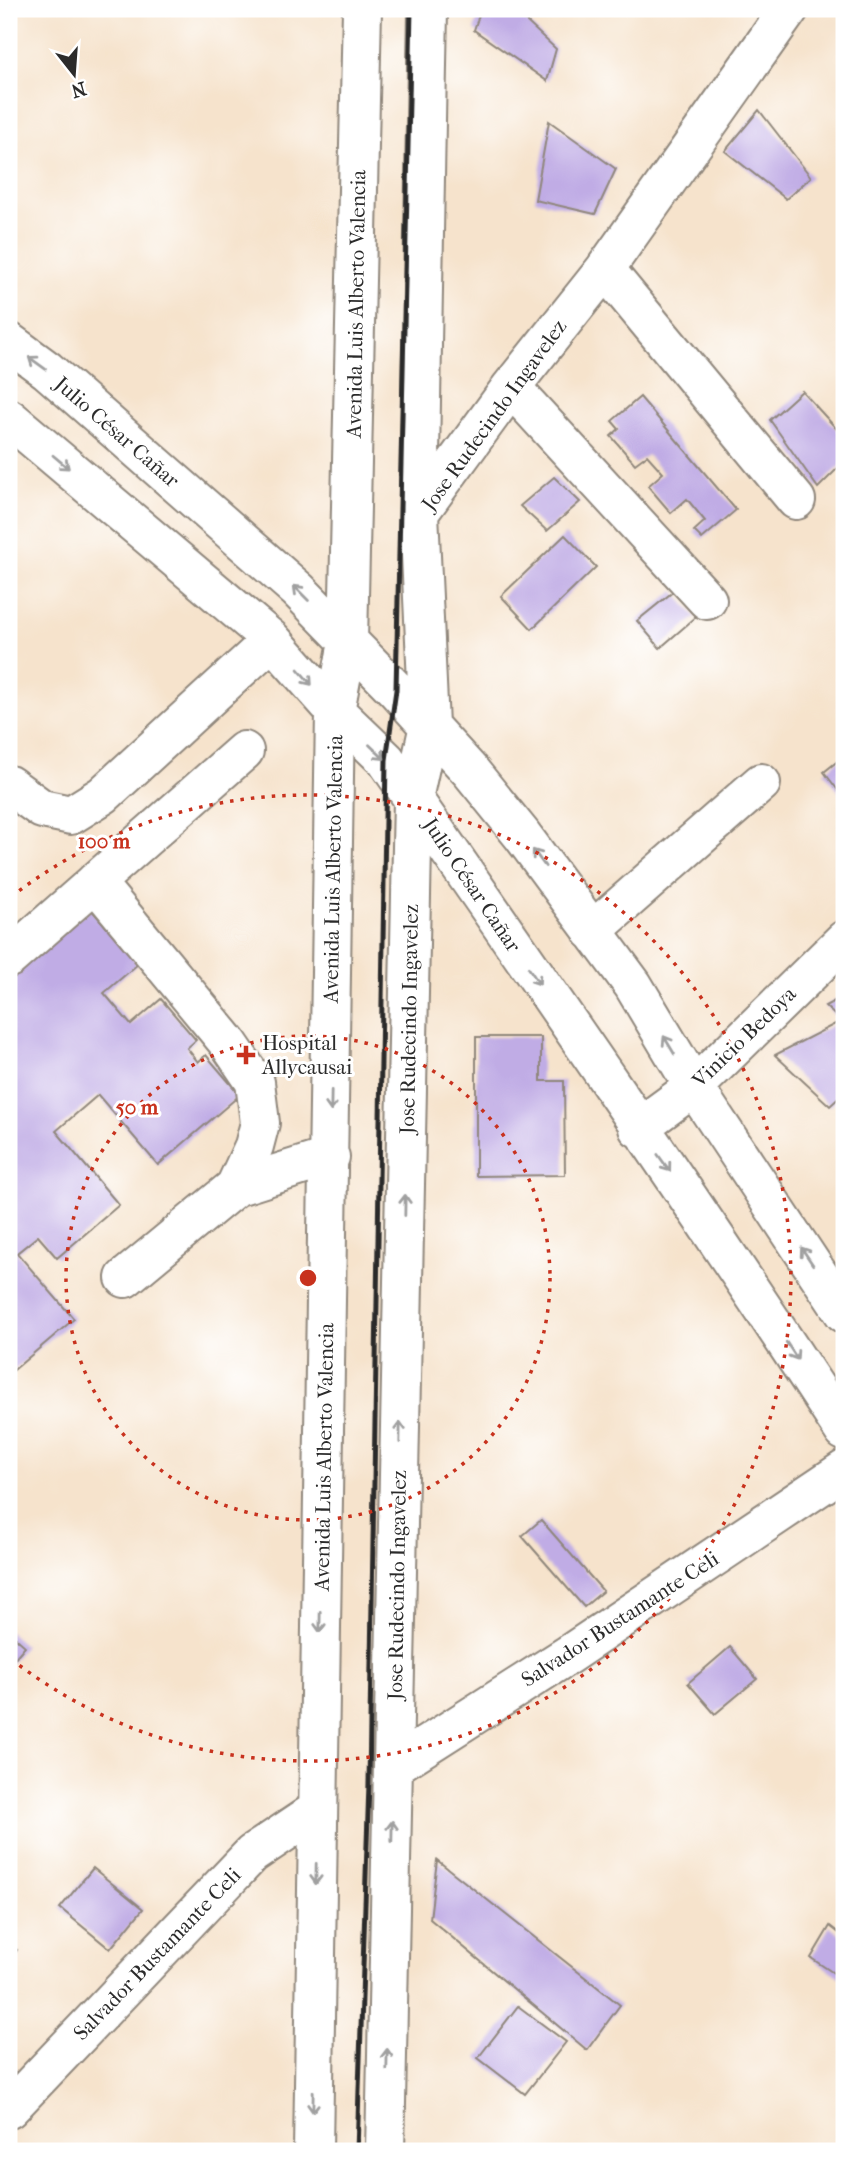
<svg xmlns="http://www.w3.org/2000/svg" width="853" height="2160" font-family="'IM FELL French Canon',serif">
<style>
.building{fill:#c0ace5}
.lines{fill:none;stroke-linecap:round;stroke-linejoin:round}
.minor-casing{stroke:#90877c;stroke-width:42}
.minor{stroke:#fff;stroke-width:38}
.rail{stroke:#2b2b2b;stroke-width:5}
.oneway{stroke:#a0a0a0}
.ring{fill:none;stroke:#c8321e;stroke-width:3.5;stroke-dasharray:3.5 7}
.poi-dot{fill:#c8321e;stroke:#fff;stroke-width:2.5}
.labels{text-anchor:middle;stroke-width:6;stroke-linejoin:round;paint-order:stroke}
.street-label{font-size:21px;fill:#2b2b2b;stroke:#fff}
.poi-label{font-size:21px;fill:#2b2b2b;stroke:#fff;text-anchor:start}
.centre{fill:#c8321e;stroke:#fff;stroke-width:3.5}
.ring-label{font-size:21px;text-anchor:middle;font-weight:bold;fill:#c8321e;stroke:#fff;stroke-width:6;stroke-linejoin:round;paint-order:stroke}
</style>
<rect width="100%" height="100%" fill="#fff"/>
<filter id="ink" filterUnits="userSpaceOnUse"><feTurbulence type="fractalNoise" baseFrequency=".0143" numOctaves="2"/><feDisplacementMap in="SourceGraphic" scale="14" xChannelSelector="R" yChannelSelector="G"/><feConvolveMatrix kernelMatrix="1 2 1 2 8 2 1 2 1" color-interpolation-filters="sRGB"/></filter>
<filter id="wash" filterUnits="userSpaceOnUse"><feTurbulence type="fractalNoise" baseFrequency=".00686" numOctaves="4" result="noise"/><feDisplacementMap in="SourceGraphic" scale="28" xChannelSelector="R" yChannelSelector="G"/><feGaussianBlur stdDeviation="1.57" result="paint"/><feColorMatrix in="noise" values="0 0 0 0 0 0 0 0 0 0 0 0 0 0 0 0 0 1.4 0 .05"/><feComposite in="paint" operator="in"/></filter>
<g filter="url(#wash)">
<rect width="100%" height="100%" fill="#f6e3cc"/>
<g id="blocks">
<path class="building" d="M481,9H513L556,49L547,81L474,30Z
M759,110L811,177L786,199L725,151Z
M549,121L616,169L595,214L535,200Z
M802,391L844,437V462L818,488L770,420Z
M640,397L736,510L702,539L694,531L705,521L687,499L671,513L648,486L663,473L647,455L635,464L611,436L619,429L612,421Z
M554,477L580,502L547,531L520,506Z
M565,535L596,567L532,629L501,596Z
M674,591L696,617L660,648L637,621Z
M844,756V798L824,772Z
M90,908L138,964L104,993L131,1025L161,999L196,1040L187,1048L198,1062L206,1055L240,1095L158,1165L98,1095L56,1131L119,1205L57,1258L38,1236L17,1253L74,1319L9,1374V976Z
M844,996V1024L825,1006Z
M839,1022L844,1028V1093L830,1106L775,1055Z
M476,1037H541V1081H564L565,1175L476,1176Z
M541,1520L603,1591L584,1607L522,1536Z
M9,1632L25,1646L9,1665Z
M730,1647L757,1679L715,1714L688,1683Z
M437,1860L620,2005L587,2050L430,1919Z
M93,1868L143,1909L110,1949L60,1908Z
M830,1926L844,1937V1980L811,1958Z
M9,1944L17,1950L9,1961Z
M518,2006L566,2042L525,2094L478,2058Z"/>
</g>
</g>
<g filter="url(#ink)">
<use href="#blocks" fill-opacity="0" stroke="#90877c" stroke-width="2"/>
<g class="lines">
<defs>
<path id="minor" d="M605,269L796,500
M9,342L47,370L298,590L396,690L471,772L522,835L633,985L694,1087L844,1313
M511,387L707,600
M9,418L272,640L335,711L386,760C541,982 696,1205 844,1431
M419,513L428,9
M9,785L42,809L71,815L103,795L272,640
M95,882L229,1044L255,1082L260,1123L254,1146L235,1187
M592,931L761,783
M9,958L244,751
M638,1128L694,1087L844,940
M125,1278L235,1187L330,1157
M394,1766L568,1655L844,1470
M9,2109L252,1854L316,1811
M313,2151L335,711L348,642L362,9
M385,2151L413,799L429,725L419,513L511,387L605,269L789,9"/>
</defs>
<use href="#minor" class="minor-casing"/>
<use href="#minor" class="minor"/>
<path class="rail" d="M357,2151L369,1783L386,760L396,690L411,9"/>
</g>
<defs><path id="oneway-shaft" d="M-6 0H5M1.5-3L5.5 0L1.5 3" fill="none" stroke-width="1.6" stroke-linecap="round" stroke-linejoin="round" transform="scale(1.75)"/></defs>
<g class="oneway">
<use href="#oneway-shaft" transform="translate(37 363) rotate(-144)"/>
<use href="#oneway-shaft" transform="translate(61 462) rotate(40)"/>
<use href="#oneway-shaft" transform="translate(301 593) rotate(-135)"/>
<use href="#oneway-shaft" transform="translate(305 677) rotate(49)"/>
<use href="#oneway-shaft" transform="translate(377 752) rotate(44)"/>
<use href="#oneway-shaft" transform="translate(539 858) rotate(-126)"/>
<use href="#oneway-shaft" transform="translate(534 976) rotate(56)"/>
<use href="#oneway-shaft" transform="translate(669 1045) rotate(-121)"/>
<use href="#oneway-shaft" transform="translate(331 1101) rotate(91)"/>
<use href="#oneway-shaft" transform="translate(664 1163) rotate(54)"/>
<use href="#oneway-shaft" transform="translate(405 1205) rotate(-89)"/>
<use href="#oneway-shaft" transform="translate(807 1256) rotate(-124)"/>
<use href="#oneway-shaft" transform="translate(792 1351) rotate(57)"/>
<use href="#oneway-shaft" transform="translate(400 1432) rotate(-89)"/>
<use href="#oneway-shaft" transform="translate(320 1622) rotate(91)"/>
<use href="#oneway-shaft" transform="translate(392 1831) rotate(-89)"/>
<use href="#oneway-shaft" transform="translate(316 1874) rotate(91)"/>
<use href="#oneway-shaft" transform="translate(387 2059) rotate(-89)"/>
<use href="#oneway-shaft" transform="translate(313 2102) rotate(91)"/>
</g>
</g>
<g class="ring">
<circle cx="308" cy="1278" r="242"/>
<path d="M11 897A483 483 0 1 1 11 1659"/>
</g>
<path class="poi-dot" d="M242.5 1044.5h7v7h7v7h-7v7h-7v-7h-7v-7h7z"/>
<g class="labels">
<g class="street-label">
<text transform="translate(356 304) rotate(-89)" y="7">Avenida Luis Alberto Valencia</text>
<text transform="translate(494 415) rotate(-54)" y="7">Jose Rudecindo Ingavelez</text>
<text transform="translate(117 432) rotate(41)" y="7">Julio César Cañar</text>
<text transform="translate(333 869) rotate(-89)" y="7">Avenida Luis Alberto Valencia</text>
<text transform="translate(472 885) rotate(56)" y="7">Julio César Cañar</text>
<text transform="translate(409 1019) rotate(-89)" y="7">Jose Rudecindo Ingavelez</text>
<text transform="translate(744 1037) rotate(-44)" y="7">Vinicio Bedoya</text>
<text transform="translate(324 1457) rotate(-89)" y="7">Avenida Luis Alberto Valencia</text>
<text transform="translate(397 1585) rotate(-89)" y="7">Jose Rudecindo Ingavelez</text>
<text transform="translate(620 1619) rotate(-33)" y="7">Salvador Bustamante Celi</text>
<text transform="translate(157 1954) rotate(-46)" y="7">Salvador Bustamante Celi</text>
</g>
<g class="poi-label">
<text x="262" y="1050">Hospital<tspan x="262" dy="24">Allycausai</tspan></text>
</g>
</g>
<circle cx="308" cy="1278" r="10" class="centre"/>
<g class="ring-label">
<text x="104" y="848">100 m</text>
<text x="137" y="1114">50 m</text>
</g>
<rect width="853" height="2160" fill="none" stroke="#fff" stroke-width="35"/>
<g transform="translate(74 74) rotate(163)" stroke="#ffffff" stroke-width="5" paint-order="stroke">
<path d="M0-5L12 26L0 18L-12 26Z" fill="#2b2b2b"/>
<text y="-10" font-size="19" font-weight="bold" text-anchor="middle" fill="#2b2b2b">N</text>
</g>
</svg>
